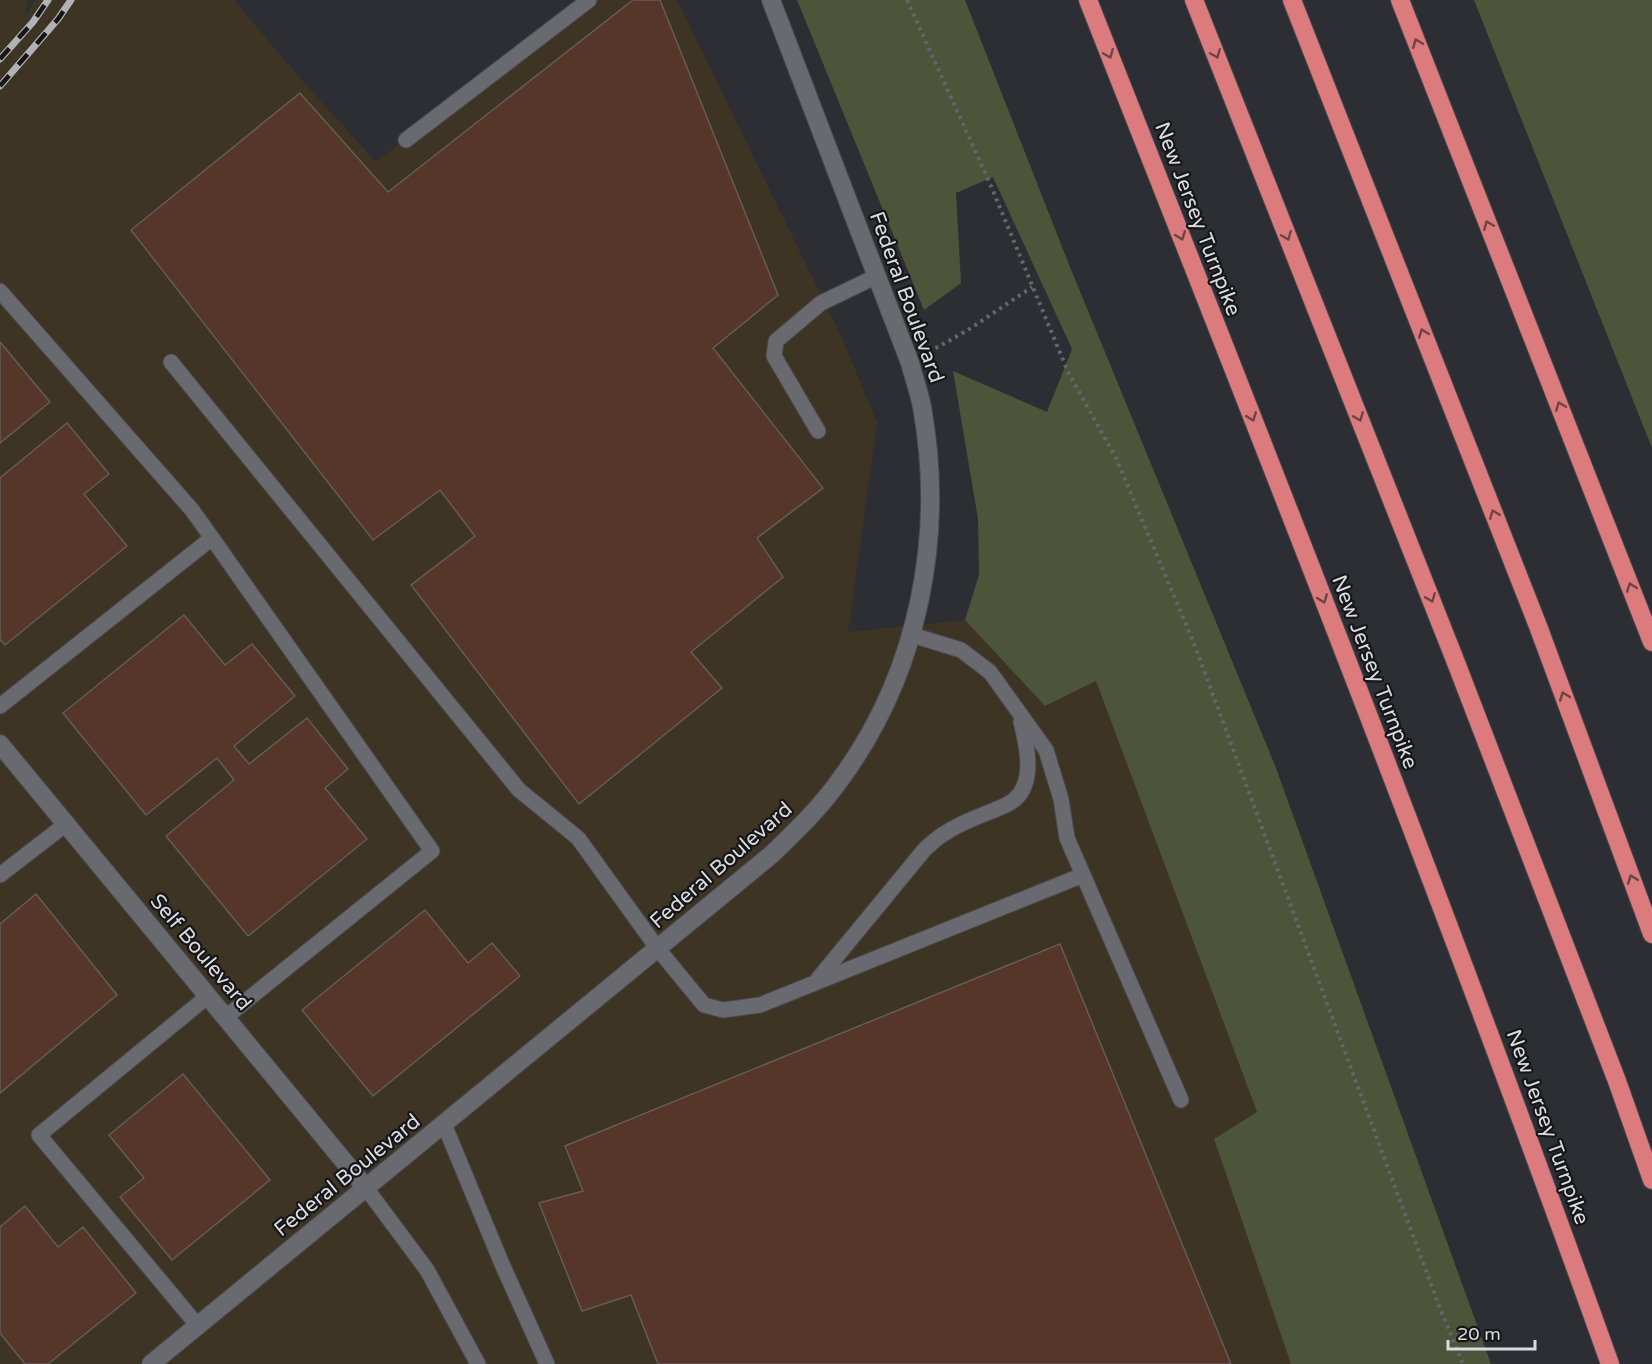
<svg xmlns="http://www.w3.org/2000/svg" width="1652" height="1364" font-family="'Varela Round',sans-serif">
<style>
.industrial{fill:#3e3424}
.green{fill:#4c543a}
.building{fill:#563628;stroke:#635c59;stroke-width:1.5}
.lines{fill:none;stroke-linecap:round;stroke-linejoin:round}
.lane-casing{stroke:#48494e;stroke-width:17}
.street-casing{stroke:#48494e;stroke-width:20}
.highway-casing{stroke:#48494e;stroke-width:20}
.path{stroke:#65666b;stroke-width:4;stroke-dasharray:3 4.5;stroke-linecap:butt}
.lane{stroke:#686a70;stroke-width:15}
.street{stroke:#686a70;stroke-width:18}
.highway{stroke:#db7b7d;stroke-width:18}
.rail-casing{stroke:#b1b2b6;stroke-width:7}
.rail{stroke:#161619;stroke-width:4.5;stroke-dasharray:14;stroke-linecap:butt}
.oneway{stroke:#6f4346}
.labels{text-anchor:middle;stroke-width:4.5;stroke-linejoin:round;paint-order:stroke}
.street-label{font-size:21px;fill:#dbdcdf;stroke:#161619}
</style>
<rect width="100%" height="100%" fill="#2d2e33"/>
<path class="industrial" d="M0,0H28L25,18L35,0H234L304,83L376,162L580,0H677L843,340L877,423L848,632L965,620L1045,706L1096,681L1257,1112L1214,1140L1291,1364H0Z"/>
<path class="green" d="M797,0H965L1070,267L1276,768L1491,1364H1291L1214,1139L1257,1112L1096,681L1045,706L965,620L979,575L978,519L953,371L1047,412L1072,349L993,177L956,193L961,283L924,310Z
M1474,0H1652V448Z"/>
<path class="building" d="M633,0H660L778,295L713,348L823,488L757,538L783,577L691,652L722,688L579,804L411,585L475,536L440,490L373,540L131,230L300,93L388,192Z
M0,342L50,402L0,443Z
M67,423L109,474L84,494L127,546L5,645L0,639V478Z
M184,615L225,665L252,644L295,696L234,746L249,764L307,718L348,769L325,788L367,839L248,936L166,836L234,780L217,758L146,815L63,713Z
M36,894L117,995L0,1093V924Z
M425,910L468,963L492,943L520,976L373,1096L302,1010Z
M1060,944L1231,1364H658L631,1295L582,1311L539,1203L583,1191L565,1146Z
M183,1074L270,1180L172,1260L120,1197L144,1178L109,1135Z
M25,1206L58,1247L83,1227L136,1293L48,1364H25L0,1333V1227Z"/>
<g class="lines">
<defs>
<path id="lane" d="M406,140L589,0
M0,291L192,510L212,538
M171,362L519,790L578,838L658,949L704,1005L723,1010L760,1005L1083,875
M818,431L774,356L776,341L821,303L877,276
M912,635L961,650L990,672L1046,750L1061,799L1067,838L1181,1100
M0,706L212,538L432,851L226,1017
M0,875L66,824
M818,979L925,849C932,843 939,836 947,832C965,820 987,814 1006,805C1037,791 1028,749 1021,722
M444,1124L502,1264L547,1364
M366,1188L427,1270L478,1364
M198,1326L39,1135L208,996"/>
<path id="street" d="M0,744L366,1188
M151,1364L771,855C797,830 822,806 842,777C919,671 945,535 922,407C919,392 914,378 910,363L771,0"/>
<path id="highway" d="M1088,0C1267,453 1446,905 1610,1364
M1194,0L1455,660L1617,1081L1652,1180
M1292,0L1538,626L1652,934
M1400,0L1652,642"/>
</defs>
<use href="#lane" class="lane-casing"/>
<use href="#street" class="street-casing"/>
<use href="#highway" class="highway-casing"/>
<path class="path" d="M907,0L991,186L1068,372L1116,458L1193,641L1439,1306L1463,1364
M929,352L968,330L1032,287"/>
<use href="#lane" class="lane"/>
<use href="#street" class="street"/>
<use href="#highway" class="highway"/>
<defs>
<path id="rail" d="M0,59L33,22L48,0
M0,86L58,19L71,0"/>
</defs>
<use href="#rail" class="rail-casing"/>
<use href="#rail" class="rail"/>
</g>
<defs><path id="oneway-chevron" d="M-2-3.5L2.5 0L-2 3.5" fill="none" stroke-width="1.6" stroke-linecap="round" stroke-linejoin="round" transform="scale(1.5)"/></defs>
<g class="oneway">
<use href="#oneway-chevron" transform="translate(1417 43) rotate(-112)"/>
<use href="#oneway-chevron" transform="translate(1109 54) rotate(68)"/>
<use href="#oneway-chevron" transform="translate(1216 54) rotate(68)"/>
<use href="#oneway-chevron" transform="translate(1488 225) rotate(-112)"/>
<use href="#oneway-chevron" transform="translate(1181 236) rotate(69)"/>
<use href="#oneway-chevron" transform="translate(1287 236) rotate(68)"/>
<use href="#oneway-chevron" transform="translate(1423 333) rotate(-111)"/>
<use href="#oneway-chevron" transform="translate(1560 406) rotate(-112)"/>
<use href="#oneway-chevron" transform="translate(1252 417) rotate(69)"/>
<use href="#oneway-chevron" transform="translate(1359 417) rotate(68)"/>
<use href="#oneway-chevron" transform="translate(1494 514) rotate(-111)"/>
<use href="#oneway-chevron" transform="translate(1631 587) rotate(-111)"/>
<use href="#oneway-chevron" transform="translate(1431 598) rotate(68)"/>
<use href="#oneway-chevron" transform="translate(1323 599) rotate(69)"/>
<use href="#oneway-chevron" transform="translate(1564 696) rotate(-110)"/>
<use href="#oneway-chevron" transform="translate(1632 879) rotate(-110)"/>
</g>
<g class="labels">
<g class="street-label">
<text transform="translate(1198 219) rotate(69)" y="7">New Jersey Turnpike</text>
<text transform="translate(907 297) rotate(70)" y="7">Federal Boulevard</text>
<text transform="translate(1375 672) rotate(69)" y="7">New Jersey Turnpike</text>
<text transform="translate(721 865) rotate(-41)" y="7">Federal Boulevard</text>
<text transform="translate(201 952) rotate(50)" y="7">Self Boulevard</text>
<text transform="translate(1548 1127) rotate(70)" y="7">New Jersey Turnpike</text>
<text transform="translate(347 1175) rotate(-39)" y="7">Federal Boulevard</text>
</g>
</g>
<path d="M1448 1340v9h87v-9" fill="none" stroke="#dbdcdf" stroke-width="3"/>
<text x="1457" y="1340" font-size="18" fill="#dbdcdf" stroke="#161619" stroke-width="4.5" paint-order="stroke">20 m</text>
</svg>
